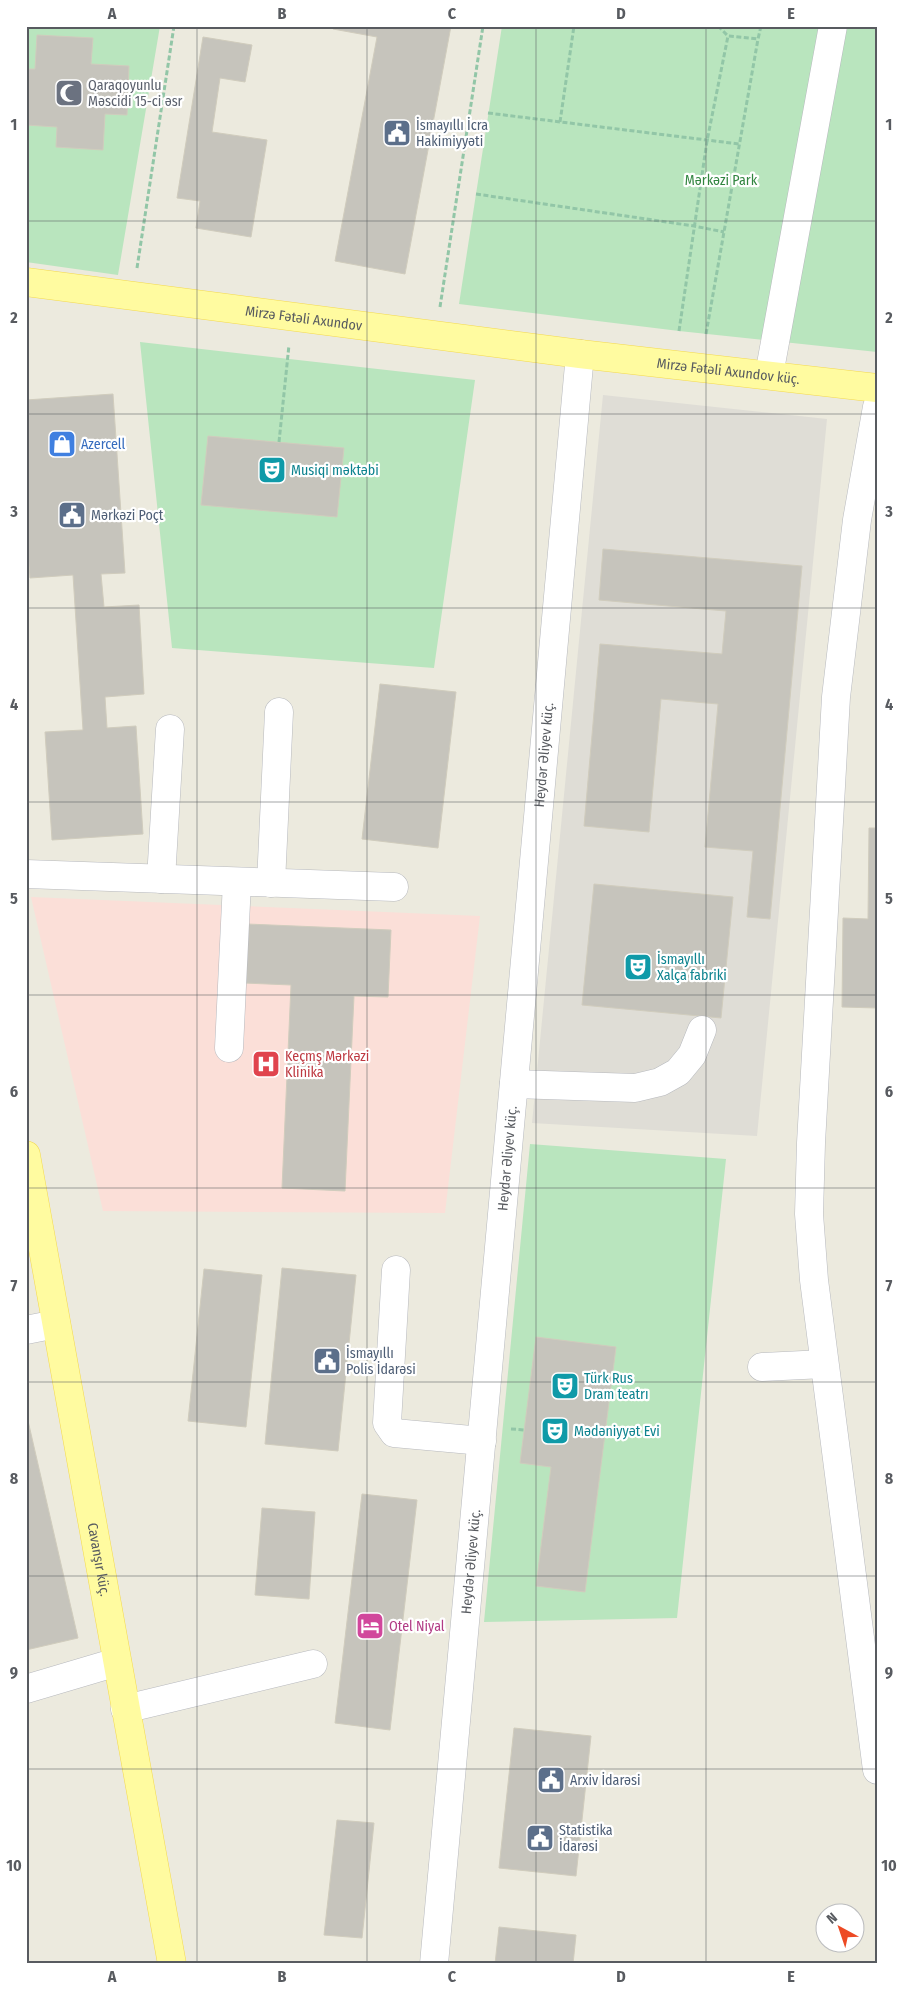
<svg xmlns="http://www.w3.org/2000/svg" width="903" height="1990" font-family="'Fira Sans Condensed',sans-serif">
<style>
.industrial{fill:#dfddd6}
.medical{fill:#fbdfd8}
.green{fill:#b9e5be}
.building{fill:#c6c4bc;stroke:#d0ccbd}
.lines{fill:none;stroke-linecap:round;stroke-linejoin:round}
.minor-casing{stroke:#b7b9be;stroke-width:29}
.major-casing{stroke:#f4d94f;stroke-width:29}
.path{stroke:#92c6a7;stroke-width:3;stroke-dasharray:5 2.5;stroke-linecap:butt}
.minor{stroke:#fff;stroke-width:28}
.major{stroke:#fffba0;stroke-width:28}
.grid{fill:none;stroke:#585b60;stroke-width:1;stroke-opacity:0.55}
.labels{text-anchor:middle;stroke-width:4.5;stroke-linejoin:round;paint-order:stroke}
.worship-label{font-size:14px;fill:#5b616d;stroke:#fff;text-anchor:start}
.service-label{font-size:14px;fill:#4e5e75;stroke:#fff;text-anchor:start}
.park-label{font-size:14px;fill:#328540;stroke:#fff}
.street-label{font-size:14px;fill:#585b60;stroke:#fff}
.shop-label{font-size:14px;fill:#366cbe;stroke:#fff;text-anchor:start}
.culture-label{font-size:14px;fill:#0d838f;stroke:#fff;text-anchor:start}
.health-label{font-size:14px;fill:#be3a42;stroke:#fff;text-anchor:start}
.hotel-label{font-size:14px;fill:#b23c85;stroke:#fff;text-anchor:start}
.neatline{fill:none;stroke:#585b60;stroke-width:2}
.grid-label{font-size:16px;text-anchor:middle;font-weight:bold;fill:#585b60}
</style>
<rect width="100%" height="100%" fill="#eceade"/>
<path class="industrial" d="M603,395L827,419L757,1136L532,1123Z"/>
<path class="medical" d="M31,897L480,916L445,1213L103,1211Z"/>
<path class="green" d="M26,26H160L118,275L26,262Z
M502,26H877V352L679,331L459,304Z
M140,342L475,380L434,668L172,648Z
M530,1144L726,1159L677,1618L484,1622Z"/>
<path class="building" d="M333,26H451L405,274L335,261L377,37L333,29Z
M37,35L93,38L91,64L129,66L127,115L105,114L103,150L56,147L57,127L26,125V69H35Z
M203,37L252,45L245,82L220,78L212,132L267,140L251,237L196,228L200,201L177,198Z
M113,394L125,573L101,574L104,607L139,605L144,694L105,697L107,728L136,726L143,834L52,840L45,732L83,730L73,575L30,578L26,527V400Z
M208,436L344,448L337,517L201,505Z
M603,549L802,566L770,919L747,917L753,851L705,847L718,704L661,699L649,832L584,826L600,644L722,654L726,611L599,600Z
M380,684L456,692L438,848L362,839Z
M869,828H877V1008L842,1007L843,918L868,919Z
M594,884L733,897L721,1018L582,1005Z
M247,924L391,930L388,997L354,996L345,1191L282,1188L291,985L244,983Z
M282,1268L356,1275L338,1451L265,1444Z
M204,1269L262,1275L246,1427L188,1421Z
M536,1337L616,1347L585,1592L536,1586L551,1467L520,1463Z
M26,1412L78,1638L26,1650Z
M362,1494L417,1500L390,1730L335,1723Z
M262,1508L315,1512L309,1599L255,1595Z
M514,1728L591,1736L576,1876L499,1868Z
M337,1820L374,1823L362,1938L324,1935Z
M499,1927L576,1935L573,1964H495Z"/>
<g class="lines">
<defs>
<g id="minor">
<path d="M769,375L833,26"/>
<path d="M877,407L857,520L836,697L811,1143L809,1214L814,1280L877,1770"/>
<path d="M26,874L394,887"/>
<path d="M161,879L170,729"/>
<path d="M271,883L279,712"/>
<path d="M229,1048L237,882"/>
<path d="M514,1084L635,1088L660,1082L678,1072L692,1055L702,1030"/>
<path d="M396,1270L387,1423L394,1433L482,1441"/>
<path d="M26,1330L56,1324"/>
<path d="M762,1367L824,1364"/>
<path d="M26,1689L117,1662"/>
<path d="M125,1709L313,1664"/>
<path id="s1" d="M434,1964L580,354"/>
</g>
<g id="major">
<path id="s2" d="M26,282L580,354L877,388"/>
<path id="s3" d="M26,1155L172,1964"/>
</g>
</defs>
<use href="#minor" class="minor-casing"/>
<use href="#major" class="major-casing"/>
<path class="path" d="M718,26L728,36
M488,113L739,144
M560,122L574,26
M476,194L694,226L724,232
M137,268L174,26
M440,307L483,26
M679,331L707,141L728,36L758,39L761,26
M706,334L758,39
M279,442L289,345
M511,1429L525,1430"/>
<use href="#minor" class="minor"/>
<use href="#major" class="major"/>
</g>
<path class="grid" d="M197,26V1964M367,26V1964M536,26V1964M706,26V1964M26,221H877M26,414H877M26,608H877M26,802H877M26,995H877M26,1188H877M26,1382H877M26,1576H877M26,1769H877"/>
<defs>
<symbol id="mosque-square" viewBox="-11 -11 22 22"><rect x="-9" y="-9" width="18" height="18" rx="4" fill="#6b7280" stroke="#fff"/><path d="M3.5-4.9A6 6 0 1 0 3.5 4.9A5 5 0 1 1 3.5-4.9Z" fill="#fff"/></symbol>
<symbol id="civic-square" viewBox="-11 -11 22 22"><rect x="-9" y="-9" width="18" height="18" rx="4" fill="#5c6f8a" stroke="#fff"/><path d="M-.6-6.5H3V-4.5H.6V-3L4-1V1h2V6H-6V1h2V-1L-.6-3ZM-1.2 2.5V6h2.4V2.5Z" fill="#fff"/></symbol>
<symbol id="shop-square" viewBox="-11 -11 22 22"><rect x="-9" y="-9" width="18" height="18" rx="4" fill="#3f7fe0" stroke="#fff"/><path d="M-5-2.5h2.3a2.7 3.5 0 0 1 5.4 0H5L5.5 6h-11ZM-1.5-2.5h3a1.5 2.3 0 0 0-3 0Z" fill="#fff"/></symbol>
<symbol id="theatre-square" viewBox="-11 -11 22 22"><rect x="-9" y="-9" width="18" height="18" rx="4" fill="#0f9aa8" stroke="#fff"/><path d="M-5-5.5Q0-4 5-5.5V0Q5 5 0 6Q-5 5-5 0ZM-3.3-2.5H-1v1.5H-3.3ZM1-2.5H3.3v1.5H1ZM-2.8 1Q0 5.5 2.8 1Z" fill="#fff"/></symbol>
<symbol id="hospital-square" viewBox="-11 -11 22 22"><rect x="-9" y="-9" width="18" height="18" rx="4" fill="#e0444e" stroke="#fff"/><path d="M-5-5h3v3.5h4V-5h3V5h-3V1.5h-4V5h-3Z" fill="#fff"/></symbol>
<symbol id="hotel-square" viewBox="-11 -11 22 22"><rect x="-9" y="-9" width="18" height="18" rx="4" fill="#d1479c" stroke="#fff"/><path d="M-6-4.5h1.5V1H6V5H4.5V3h-9V5H-6ZM-4 0a1.8 1.8 0 1 1 3.6 0ZM.5 0V-2.5h3Q6-2.5 6 0Z" fill="#fff"/></symbol>
</defs>
<g fill-rule="evenodd">
<use href="#mosque-square" x="53" y="77" width="32" height="32"/>
<use href="#civic-square" x="381" y="117" width="32" height="32"/>
<use href="#shop-square" x="46" y="428" width="32" height="32"/>
<use href="#theatre-square" x="256" y="454" width="32" height="32"/>
<use href="#civic-square" x="56" y="499" width="32" height="32"/>
<use href="#theatre-square" x="622" y="951" width="32" height="32"/>
<use href="#hospital-square" x="250" y="1048" width="32" height="32"/>
<use href="#civic-square" x="311" y="1345" width="32" height="32"/>
<use href="#theatre-square" x="549" y="1370" width="32" height="32"/>
<use href="#theatre-square" x="539" y="1415" width="32" height="32"/>
<use href="#hotel-square" x="354" y="1610" width="32" height="32"/>
<use href="#civic-square" x="535" y="1764" width="32" height="32"/>
<use href="#civic-square" x="524" y="1822" width="32" height="32"/>
</g>
<g class="labels">
<g class="worship-label">
<text x="88" y="90">Qaraqoyunlu<tspan x="88" dy="16">Məscidi 15-ci əsr</tspan></text>
</g>
<g class="service-label">
<text x="416" y="130">İsmayıllı İcra<tspan x="416" dy="16">Hakimiyyəti</tspan></text>
<text x="91" y="520">Mərkəzi Poçt</text>
<text x="346" y="1358">İsmayıllı<tspan x="346" dy="16">Polis İdarəsi</tspan></text>
<text x="570" y="1785">Arxiv İdarəsi</text>
<text x="559" y="1835">Statistika<tspan x="559" dy="16">İdarəsi</tspan></text>
</g>
<g class="park-label">
<text x="721" y="185">Mərkəzi Park</text>
</g>
<g class="street-label">
<text dy="5" stroke="none"><textPath href="#s2" startOffset="280">Mirzə Fətəli Axundov</textPath></text>
<text dy="5" stroke="none"><textPath href="#s2" startOffset="708">Mirzə Fətəli Axundov küç.</textPath></text>
<text dy="5" stroke="none"><textPath href="#s1" startOffset="1214">Heydər Əliyev küç.</textPath></text>
<text dy="5" stroke="none"><textPath href="#s1" startOffset="809">Heydər Əliyev küç.</textPath></text>
<text dy="5" stroke="none"><textPath href="#s3" startOffset="411">Cavanşır küç.</textPath></text>
<text dy="5" stroke="none"><textPath href="#s1" startOffset="404">Heydər Əliyev küç.</textPath></text>
</g>
<g class="shop-label">
<text x="81" y="449">Azercell</text>
</g>
<g class="culture-label">
<text x="291" y="475">Musiqi məktəbi</text>
<text x="657" y="964">İsmayıllı<tspan x="657" dy="16">Xalça fabriki</tspan></text>
<text x="584" y="1383">Türk Rus<tspan x="584" dy="16">Dram teatrı</tspan></text>
<text x="574" y="1436">Mədəniyyət Evi</text>
</g>
<g class="health-label">
<text x="285" y="1061">Keçmş Mərkəzi<tspan x="285" dy="16">Klinika</tspan></text>
</g>
<g class="hotel-label">
<text x="389" y="1631">Otel Niyal</text>
</g>
</g>
<rect width="903" height="1990" fill="none" stroke="#ffffff" stroke-width="55"/>
<g transform="translate(840 1928) rotate(320)"><circle r="24" fill="#ffffff" stroke="#bcbdbf"/>
<path d="M0-4L9 19L0 12L-9 19Z" fill="#ed4a24"/>
<text y="-8" font-size="14" font-weight="bold" text-anchor="middle" fill="#585b60">N</text>
</g>
<rect x="28" y="28" width="848" height="1934" class="neatline"/>
<g class="grid-label">
<text x="112" y="19">A</text>
<text x="282" y="19">B</text>
<text x="452" y="19">C</text>
<text x="621" y="19">D</text>
<text x="791" y="19">E</text>
<text x="14" y="130">1</text>
<text x="889" y="130">1</text>
<text x="14" y="323">2</text>
<text x="889" y="323">2</text>
<text x="14" y="517">3</text>
<text x="889" y="517">3</text>
<text x="14" y="710">4</text>
<text x="889" y="710">4</text>
<text x="14" y="904">5</text>
<text x="889" y="904">5</text>
<text x="14" y="1097">6</text>
<text x="889" y="1097">6</text>
<text x="14" y="1291">7</text>
<text x="889" y="1291">7</text>
<text x="14" y="1484">8</text>
<text x="889" y="1484">8</text>
<text x="14" y="1678">9</text>
<text x="889" y="1678">9</text>
<text x="14" y="1871">10</text>
<text x="889" y="1871">10</text>
<text x="112" y="1982">A</text>
<text x="282" y="1982">B</text>
<text x="452" y="1982">C</text>
<text x="621" y="1982">D</text>
<text x="791" y="1982">E</text>
</g>
</svg>
